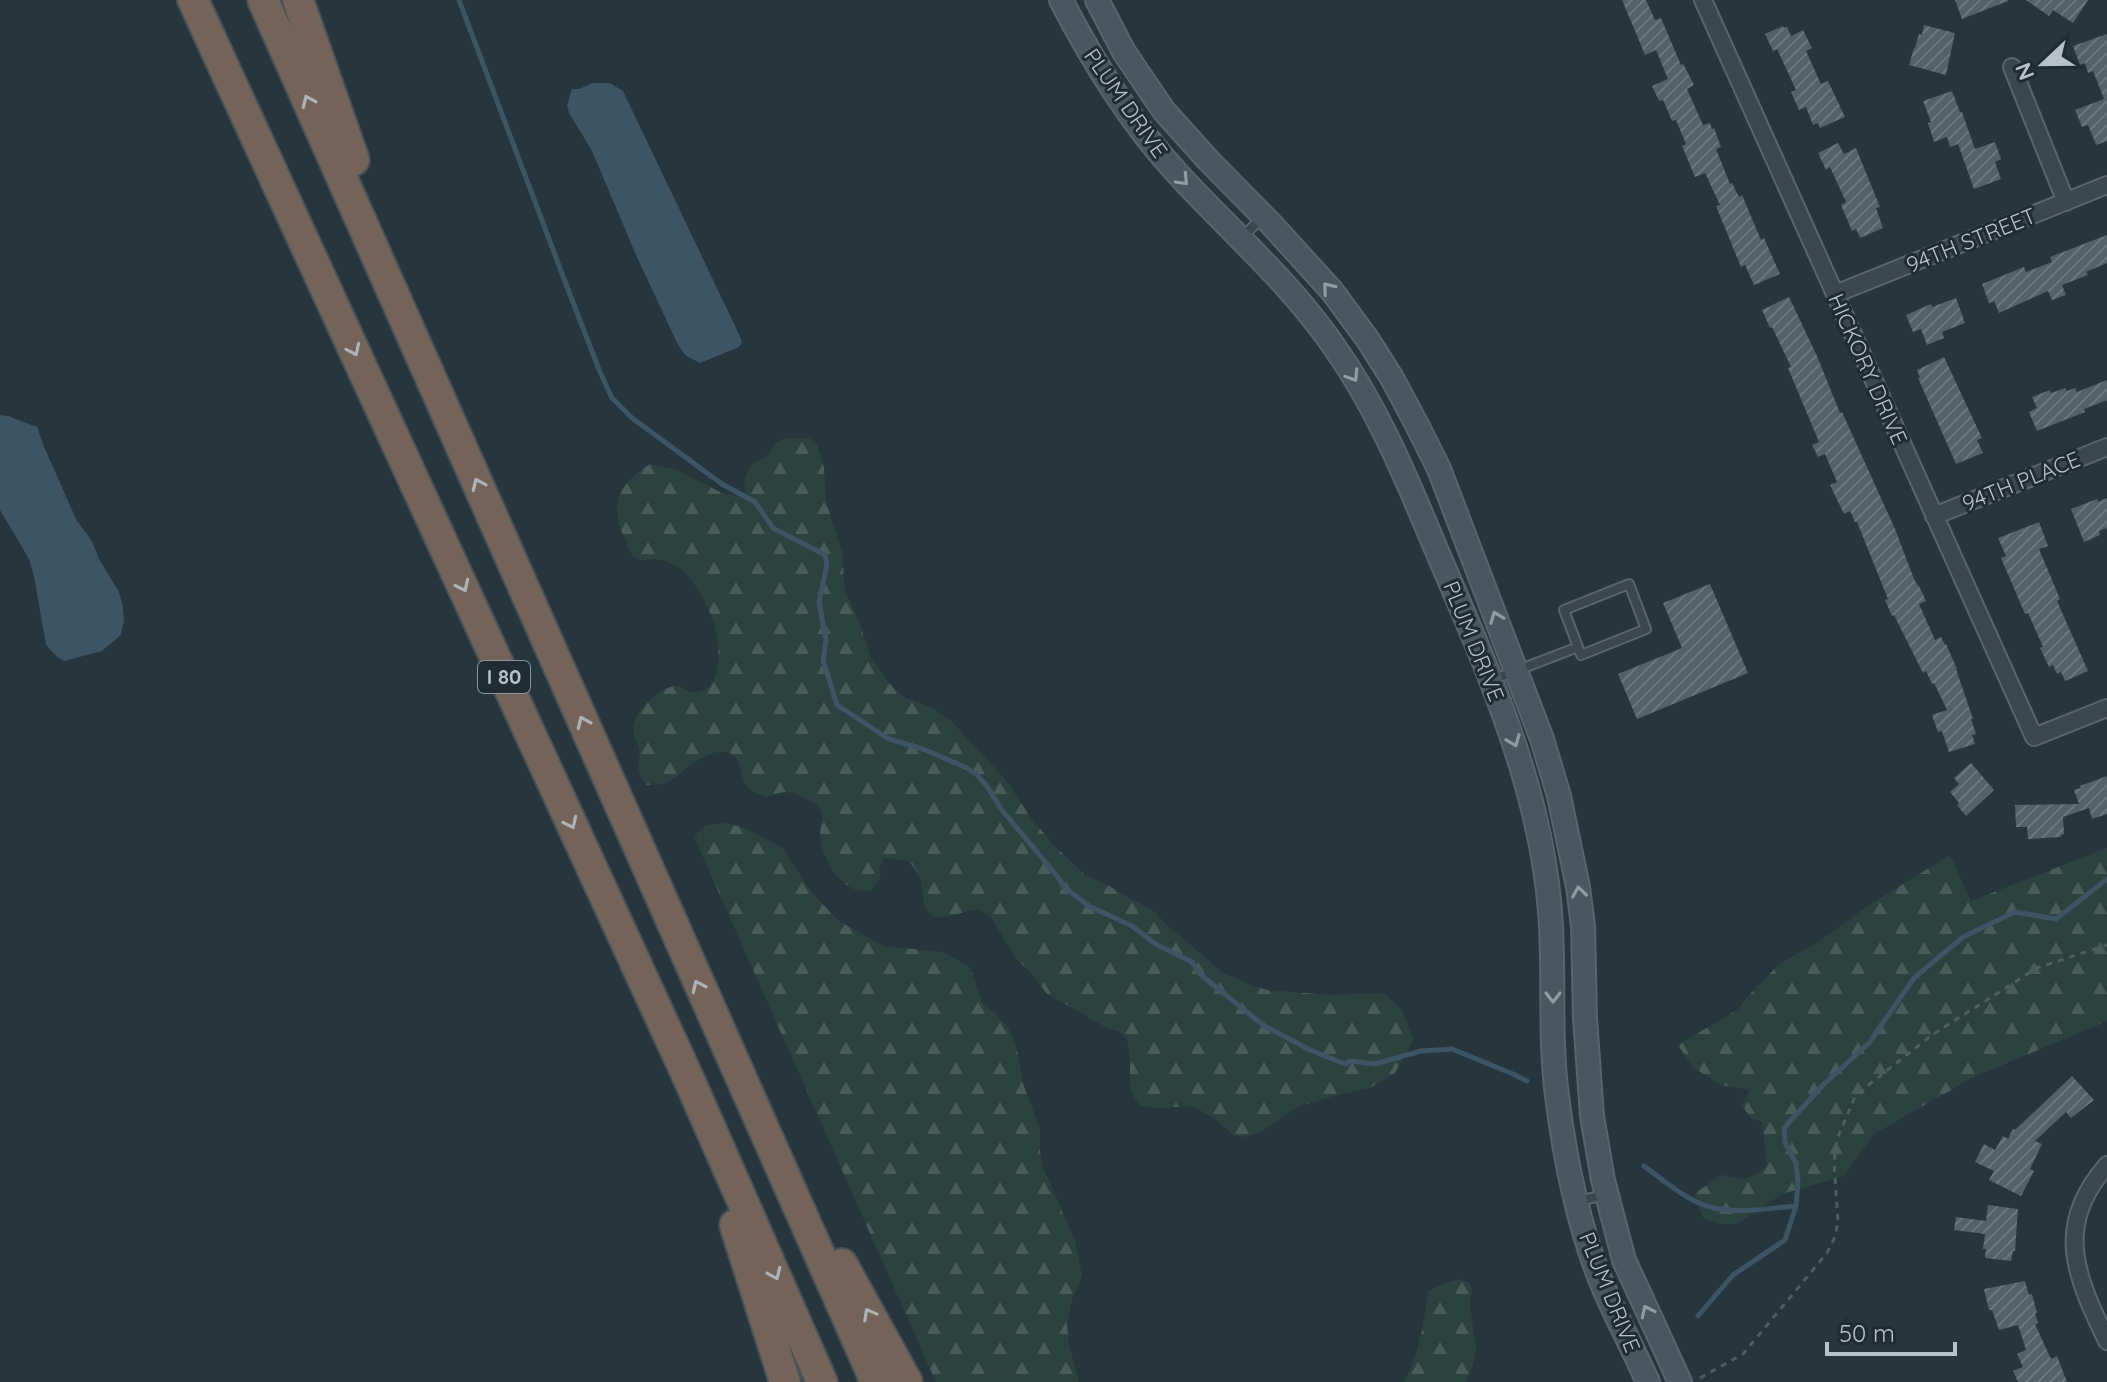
<svg xmlns="http://www.w3.org/2000/svg" width="2107" height="1382" font-family="Quicksand,sans-serif">
<style>
.forest{fill:url(#forest-firs)}
.water{fill:#3c5463}
.lines{fill:none;stroke-linecap:round;stroke-linejoin:round}
.stream{stroke:#3c5463;stroke-width:5}
.building{fill:url(#building-hatch)}
.lane-casing{stroke:#59646b;stroke-width:12}
.street-casing{stroke:#59646b;stroke-width:20}
.secondary-casing{stroke:#59646b;stroke-width:26}
.highway-casing{stroke:#465158;stroke-width:34}
.path{stroke:#4b5f5d;stroke-width:3;stroke-dasharray:6 6;stroke-linecap:butt}
.lane{stroke:#3b474e;stroke-width:8}
.street{stroke:#3b474e;stroke-width:16}
.secondary{stroke:#495760;stroke-width:22}
.highway{stroke:#736359;stroke-width:30}
.oneway{stroke:#adb3b7}
.oneway2{stroke:#909ca4}
.labels{text-anchor:middle;stroke-width:6;stroke-linejoin:round;paint-order:stroke}
.shield{fill:#202c33;stroke:#8a949b;stroke-width:2}
.shield-label{font-size:20px;font-weight:bold;fill:#b7c1c8}
.street-label{font-size:22px;fill:#b7c1c8;stroke:#202c33}
</style>
<defs>
<pattern id="forest-firs" width="22" height="20" patternUnits="userSpaceOnUse" patternTransform="scale(2)"><rect width="22" height="20" fill="#2c423e"/><path d="M5 1l3.5 6h-7zM16 11l3.5 6h-7z" fill="#485c58"/></pattern>
<pattern id="building-hatch" width="6" height="6" patternUnits="userSpaceOnUse" patternTransform="scale(2)"><rect width="6" height="6" fill="#52626a"/><path d="M-1 1l2-2M0 6l6-6M5 7l2-2" fill="none" stroke="#69777e"/></pattern>
</defs>
<rect width="100%" height="100%" fill="#27353d"/>
<path class="forest" d="M786,438H809L817,444L824,468L826,501L842,552L845,591L860,624L871,658L889,683L903,696L936,710L952,722L1006,780L1031,818L1053,844L1085,875L1100,881L1155,912L1169,927L1225,974L1256,987L1268,990L1330,995L1384,993L1403,1011L1413,1040L1395,1073L1370,1088L1333,1096L1298,1107L1264,1130L1248,1137L1233,1135L1215,1119L1193,1106L1157,1108L1142,1106L1135,1099L1130,1086V1058L1127,1040L1120,1032L1107,1028L1047,994L1032,974L1017,960L990,916L977,909C965,911 952,917 940,917C919,918 925,889 919,876C917,870 912,865 908,861L884,858L879,870L881,878L871,891C865,891 857,891 852,888C834,880 821,853 820,835C820,826 824,818 820,809C814,800 796,793 786,792C780,792 773,795 767,797C762,795 754,793 750,789C740,780 742,768 737,760C728,745 708,754 697,761C676,774 673,786 647,785C630,767 644,764 638,746C637,740 633,734 633,728C634,712 658,689 674,686C683,685 688,693 697,692C724,690 720,642 714,624C705,598 687,562 656,559C647,559 640,563 633,556C629,552 627,544 625,539C608,505 619,483 650,464L678,470L722,493L735,496L745,492C743,481 746,469 755,462C759,459 764,458 767,455C775,446 772,443 786,438Z
M726,823L748,829L783,848L812,893L839,921L884,946L943,952L971,968L982,1003L996,1014L1007,1026L1016,1045L1024,1086L1040,1129V1150L1042,1165L1075,1241L1082,1275L1079,1286L1073,1295L1067,1324L1069,1345L1079,1382H936L694,837L706,825Z
M2107,848V1021L1974,1077L1874,1134L1844,1176L1782,1194L1737,1224H1720L1703,1218L1694,1194L1721,1175L1746,1179L1767,1167L1762,1122L1751,1118L1742,1106L1749,1090L1720,1085L1693,1067L1678,1045L1737,1010L1748,996L1778,965L1818,942L1869,905L1950,855L1971,901Z
M1461,1279L1469,1283L1472,1288L1470,1305L1476,1348L1473,1365L1466,1382H1404C1419,1356 1424,1321 1428,1291L1451,1281Z"/>
<path class="water" d="M593,83H610L623,91L737,330L742,342L739,347L700,363L686,356L678,345L636,255L592,151L569,113L567,105L572,89H579Z
M0,415L8,416L37,427L45,449L77,521L92,541L99,559L119,592L123,607L124,620L121,635L102,651L64,661L57,657L46,645L34,576L29,559L0,510Z"/>
<g class="lines">
<path class="stream" d="M459,0L569,292L600,372L612,398L632,418L722,484L755,502L773,528L825,555L827,565L819,602L826,640L823,660L837,705L889,739L923,749L967,768L976,774L987,786L1001,809L1058,877L1064,887L1089,906L1132,926L1157,945L1192,962L1201,975L1263,1025L1310,1050L1345,1064L1350,1061L1375,1064L1421,1051L1452,1049L1513,1074L1527,1081
M1644,1166C1666,1182 1688,1202 1714,1208C1740,1214 1770,1208 1796,1206
M1698,1316L1733,1275L1785,1240L1796,1206L1798,1182L1796,1163L1785,1143L1784,1128L1824,1084L1869,1043L1914,978L1963,937L2015,912L2056,919L2107,879"/>
</g>
<path class="building" d="M1622,0H1646L1655,20L1661,18L1681,65L1683,64L1687,71L1694,85L1687,89L1703,125L1710,123L1712,129L1714,128L1721,147L1716,149L1730,184L1732,183L1739,197L1742,195L1761,240L1764,238L1780,274L1754,285L1745,265L1741,267L1716,206L1720,205L1705,173L1695,177L1682,146L1686,144L1676,120L1672,121L1663,100L1659,101L1652,86L1668,79L1656,50L1645,55Z
M1955,0H2008V1L1962,19Z
M2026,0H2088L2073,23L2053,10L2049,16Z
M1924,25L1955,33L1946,75L1909,65L1914,48H1915L1919,34L1922,35Z
M1783,26L1784,28L1787,27L1791,36L1803,30L1812,48L1806,51L1821,84L1828,81L1845,117L1820,128L1818,123L1813,125L1806,107L1799,110L1791,92L1796,90L1777,49L1773,51L1765,34Z
M2107,34V141L2096,145L2088,125L2082,127L2075,110L2104,99L2093,71L2088,73L2085,63L2080,65L2073,46Z
M1952,91L1960,112H1962L1975,149L1995,142L2001,159L1995,162L2001,179L1974,189L1958,144L1950,147L1947,137L1934,142L1928,123L1931,122L1923,101Z
M1838,143L1844,154L1856,148L1880,207L1876,208L1883,228L1860,238L1856,229L1852,231L1841,205L1846,202L1830,167L1826,170L1818,153Z
M2107,235V263L2086,272L2088,275L2062,285L2066,295L2052,300L2048,291L1999,313L1994,301L1989,303L1982,284L2024,267L2026,272L2052,262L2050,257Z
M1789,297L1817,356L1840,413L1842,412L1895,529L1914,579L1918,586H1919L1926,601L1919,604L1935,640L1941,637L1945,645L1946,644L1957,669H1956L1973,719H1971L1976,734L1972,735L1975,744L1949,752L1942,731L1938,732L1932,715L1947,710L1934,683L1932,684L1926,671L1923,673L1894,615L1892,616L1885,600L1888,599L1857,522H1855L1850,511L1844,514L1830,485L1837,482L1825,454L1818,457L1812,445L1819,442L1788,368L1791,367L1772,327L1770,328L1762,310Z
M1956,298L1965,323L1942,332L1944,338L1927,345L1921,329L1913,332L1906,315L1931,304L1932,307Z
M1944,357L1982,438L1977,440L1983,453L1956,464L1918,378L1920,377L1917,370Z
M2107,380V400L2084,409L2085,412L2037,431L2029,412L2037,408L2032,397L2050,390L2051,393L2065,388L2067,391L2075,388L2077,392Z
M2107,498V528L2099,531L2100,535L2084,542L2071,509L2097,499L2098,502Z
M2039,522L2048,546L2039,549L2060,599L2057,601L2088,671L2065,681L2061,672L2057,674L2053,665L2049,667L2040,648L2043,647L2028,613L2025,614L2001,558L2006,556L1998,538Z
M1710,584L1748,673L1637,719L1618,674L1682,648L1663,603Z
M1971,763L1994,790L1966,816L1957,805L1959,803L1950,792L1959,784L1954,778Z
M2107,776V814L2092,819L2089,808L2063,817L2064,834L2061,835V837L2028,839L2027,827H2016L2015,805L2079,804L2074,790L2081,788L2080,786Z
M2072,1076L2094,1100L2071,1118L2066,1112L2035,1141L2042,1144L2030,1169L2034,1171L2021,1196L1989,1180L1994,1171L1975,1162L1984,1144L1995,1150L2003,1136L2008,1139L2013,1129L2015,1130Z
M1988,1205L2018,1209L2015,1251H2013L2011,1261L1985,1258L1986,1249H1983L1985,1234L1954,1230L1956,1217L1986,1221Z
M2025,1281L2029,1295L2032,1294L2037,1313H2035L2038,1323L2035,1324L2051,1359L2057,1356L2067,1382H2018L2013,1371L2023,1367L2017,1354L2026,1350L2018,1325L1999,1330L1992,1310H1989L1984,1289Z"/>
<g class="lines">
<defs>
<path id="lane" d="M1241,238L1263,217
M1492,680L1578,647L1581,655L1646,629L1629,584L1564,610L1578,647
M1577,1201L1606,1195"/>
<path id="street" d="M1703,0L2034,737L2107,708
M2012,67L2066,202
M1835,294L2107,185
M1934,516L2107,447
M2107,1165C2053,1227 2076,1276 2107,1341"/>
<path id="secondary" d="M1061,0C1093,62 1130,122 1177,173C1229,230 1289,281 1333,345C1375,404 1403,470 1431,537C1449,580 1468,622 1485,665C1517,745 1543,825 1550,911C1555,973 1549,1035 1557,1096C1565,1159 1578,1225 1602,1284C1616,1317 1633,1349 1648,1382
M1097,0L1124,52L1164,111L1209,161L1272,225L1332,291L1368,340L1392,378L1416,423L1439,469L1542,739L1559,796L1578,887L1583,926L1585,1018L1592,1116L1603,1180L1624,1260L1680,1382"/>
<path id="highway" d="M193,0L687,1075L822,1382
M263,0C469,460 669,922 876,1382
M298,0L354,160
M735,1225L785,1382
M842,1264L907,1382"/>
</defs>
<use href="#lane" class="lane-casing"/>
<use href="#street" class="street-casing"/>
<use href="#secondary" class="secondary-casing"/>
<use href="#highway" class="highway-casing"/>
<path class="path" d="M1700,1378L1743,1354L1827,1253L1835,1237L1838,1222L1834,1162L1837,1139L1854,1099L1866,1087L1932,1035L2037,968L2107,945"/>
<use href="#lane" class="lane"/>
<use href="#street" class="street"/>
<use href="#secondary" class="secondary"/>
<use href="#highway" class="highway"/>
</g>
<defs><path id="oneway-chevron" d="M-2-3.5L2.5 0L-2 3.5" fill="none" stroke-width="1.6" stroke-linecap="round" stroke-linejoin="round" transform="scale(2)"/></defs>
<g class="oneway">
<use href="#oneway-chevron" transform="translate(308 101) rotate(-114)"/>
<use href="#oneway-chevron" transform="translate(354 350) rotate(65)"/>
<use href="#oneway-chevron" transform="translate(478 484) rotate(-114)"/>
<use href="#oneway-chevron" transform="translate(463 586) rotate(65)"/>
<use href="#oneway-chevron" transform="translate(583 722) rotate(-114)"/>
<use href="#oneway-chevron" transform="translate(571 823) rotate(65)"/>
<use href="#oneway-chevron" transform="translate(698 986) rotate(-114)"/>
<use href="#oneway-chevron" transform="translate(775 1274) rotate(66)"/>
<use href="#oneway-chevron" transform="translate(869 1314) rotate(-119)"/>
</g>
<g class="oneway2">
<use href="#oneway-chevron" transform="translate(1183 180) rotate(46)"/>
<use href="#oneway-chevron" transform="translate(1328 288) rotate(-130)"/>
<use href="#oneway-chevron" transform="translate(1353 376) rotate(58)"/>
<use href="#oneway-chevron" transform="translate(1496 617) rotate(-111)"/>
<use href="#oneway-chevron" transform="translate(1514 741) rotate(69)"/>
<use href="#oneway-chevron" transform="translate(1579 892) rotate(-98)"/>
<use href="#oneway-chevron" transform="translate(1553 997) rotate(90)"/>
<use href="#oneway-chevron" transform="translate(1647 1311) rotate(-115)"/>
</g>
<g class="labels">
<rect class="shield" x="478" y="661" width="52" height="32" rx="6"/>
<g class="shield-label">
<text x="504" y="684">I 80</text>
</g>
<g class="street-label">
<text transform="translate(1126 103) rotate(55)" y="8">PLUM DRIVE</text>
<text transform="translate(1971 240) rotate(-22)" y="8">94TH STREET</text>
<text transform="translate(1868 369) rotate(66)" y="8">HICKORY DRIVE</text>
<text transform="translate(2021 481) rotate(-22)" y="8">94TH PLACE</text>
<text transform="translate(1474 641) rotate(68)" y="8">PLUM DRIVE</text>
<text transform="translate(1610 1292) rotate(68)" y="8">PLUM DRIVE</text>
</g>
</g>
<g transform="translate(2043 64) rotate(248)" stroke="#202c33" stroke-width="6" paint-order="stroke">
<path d="M0-6L14 30L0 20L-14 30Z" fill="#b7c1c8"/>
<text y="-12" font-size="22" font-weight="bold" text-anchor="middle" fill="#b7c1c8">N</text>
</g>
<path d="M1827 1342v12h128v-12" fill="none" stroke="#b7c1c8" stroke-width="4"/>
<text x="1839" y="1342" font-size="24" fill="#b7c1c8" stroke="#202c33" stroke-width="6" paint-order="stroke">50 m</text>
</svg>
